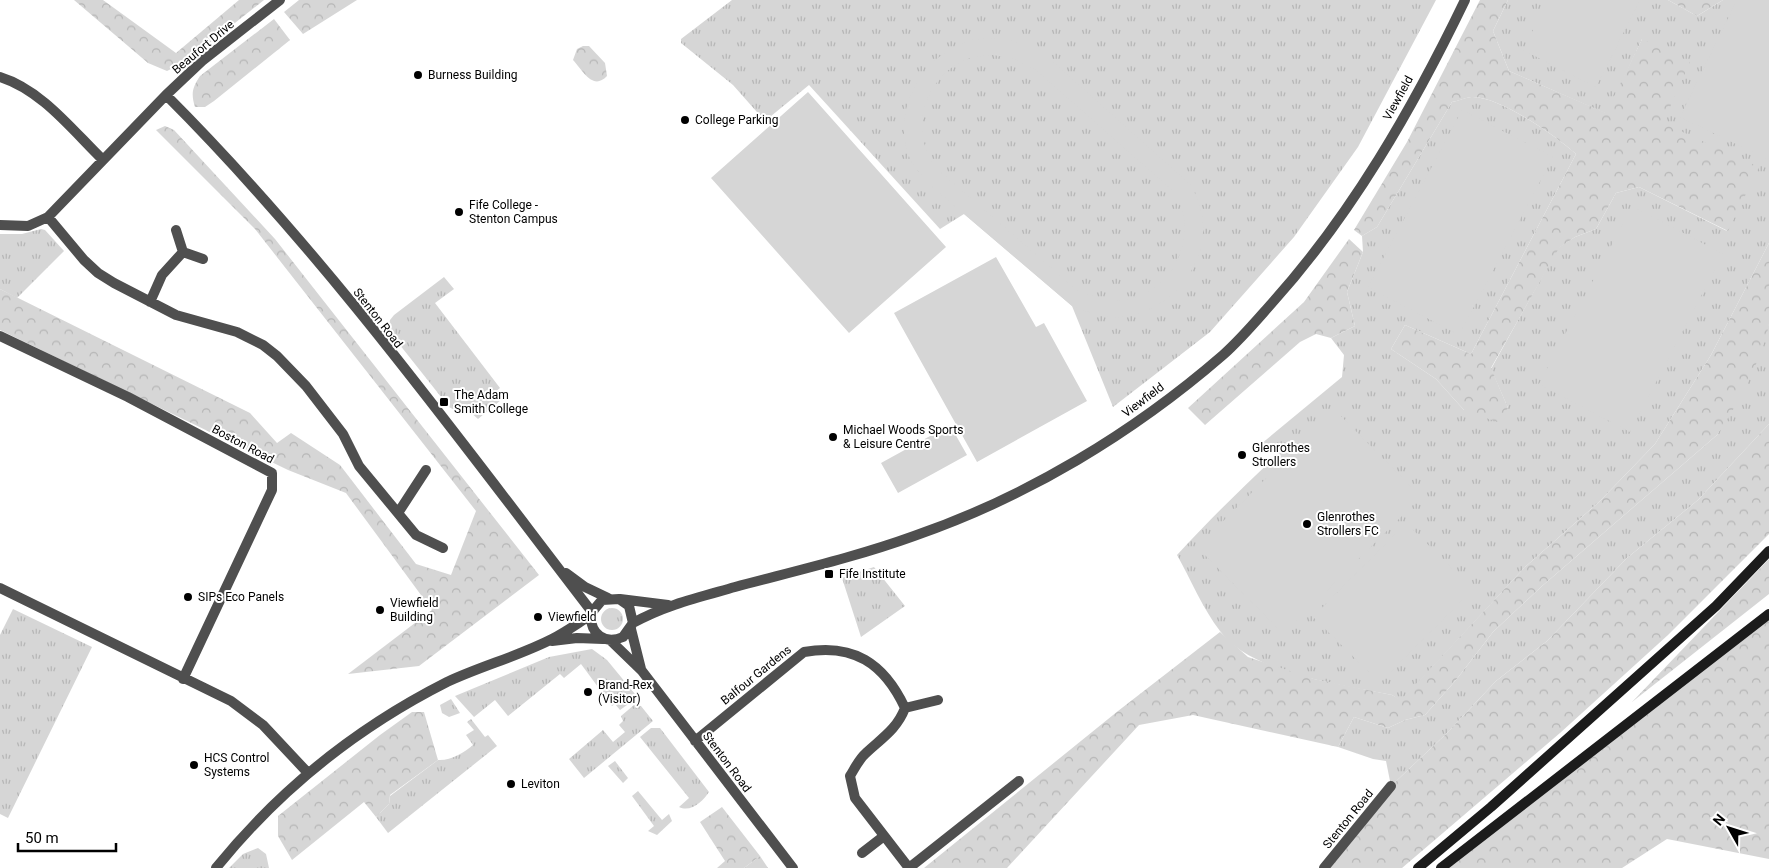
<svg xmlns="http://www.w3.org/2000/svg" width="1769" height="868" font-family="Roboto,sans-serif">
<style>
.grass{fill:url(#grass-tufts)}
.forest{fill:url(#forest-crowns)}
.pitch{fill:#d6d6d6;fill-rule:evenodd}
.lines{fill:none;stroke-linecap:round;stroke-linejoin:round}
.minor{stroke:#4f4f4f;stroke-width:10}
.tertiary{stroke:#4f4f4f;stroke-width:10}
.secondary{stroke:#1c1c1c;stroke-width:10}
.poi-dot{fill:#000;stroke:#fff;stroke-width:2}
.labels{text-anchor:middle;stroke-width:4;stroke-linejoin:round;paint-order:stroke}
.street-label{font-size:12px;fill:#000;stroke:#fff}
.poi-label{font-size:12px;fill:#000;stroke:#fff;text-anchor:start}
</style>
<defs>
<pattern id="grass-tufts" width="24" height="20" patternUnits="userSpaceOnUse" patternTransform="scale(1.25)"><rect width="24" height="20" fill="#d6d6d6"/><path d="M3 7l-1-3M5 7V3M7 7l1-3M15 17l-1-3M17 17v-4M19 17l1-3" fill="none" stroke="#b6b6b6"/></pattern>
<pattern id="forest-crowns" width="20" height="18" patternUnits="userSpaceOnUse" patternTransform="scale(1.25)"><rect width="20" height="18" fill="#d6d6d6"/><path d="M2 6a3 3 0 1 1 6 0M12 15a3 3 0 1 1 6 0" fill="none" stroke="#b6b6b6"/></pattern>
</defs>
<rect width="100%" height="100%" fill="#fff"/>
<path class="grass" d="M732,0H1436L1358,147L1294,237L1210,332L1113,407L1072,306L964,214L940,229L809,85L765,121L733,85L681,43V39Z
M1508,0H1668L1697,16L1723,0H1769V243L1711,355L1655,444L1599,502L1525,567L1401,701L1392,695C1343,685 1250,673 1220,631C1203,609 1191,580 1177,555C1209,520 1242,488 1276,456L1261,444L1342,377L1344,355L1331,338L1355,326L1347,292L1363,252L1362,236L1377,227L1452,102C1458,101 1464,98 1471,97C1498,95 1556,136 1576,154L1471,354L1405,325L1391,349L1436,379L1464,410L1508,408L1491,369L1558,248L1575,237L1596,229L1616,193L1639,187L1727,231L1662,123L1642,39L1607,114L1509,71L1493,31Z
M41,229L45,230L64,251L17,298L0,289V234H22Z
M444,277L454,289L435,303L500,388L495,392L501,400L478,419L469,411L460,413L449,407L388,330L390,320L394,315Z
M1769,323V424L1698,500L1627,558L1547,641L1496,681L1447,733L1391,786L1386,761L1373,759L1338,747L1354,717L1388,728L1405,720L1425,715L1456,680L1493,632L1541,587L1717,435L1755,364Z
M874,567L905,606L861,637L842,578Z
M601 619a11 11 0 1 1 22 0a11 11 0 1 1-22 0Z
M13,609L92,647L8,818L0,814V635Z
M592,649L607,660L635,694L627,705L620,710L615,704L612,706L581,664L564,678L560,674L508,716L495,700L474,717L455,696L549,657Z
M451,699L460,713L449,717L442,713L440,705Z
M634,705L641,706L653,721L584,778L569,759L603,730L613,742L625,732L619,725L623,721L621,716Z
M471,719L485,737L488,735L497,746L388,833L376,817L389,804L390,796L438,760C450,761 464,753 473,745L466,735L474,730L467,722Z
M651,728H660L709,792C703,801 691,813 679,807L689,798L640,737Z
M615,761L628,778L623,783L608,766Z
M638,791L662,820L669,814L672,821L657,835L648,831L654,826L632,796Z
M258,848L266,854L269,868H229L243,854Z
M760,856L768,868H744Z"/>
<path class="forest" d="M74,0H103L176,53L239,0H264L187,61L167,71L148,63Z
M299,0H357L303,34L284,12Z
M1480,0H1508L1493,31L1509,71L1606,113L1642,39L1690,62L1663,123L1759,167L1728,231L1639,187L1616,193L1596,229L1575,237L1559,248L1491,368L1508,408L1497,422L1464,410L1436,379L1391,349L1405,325L1471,354L1576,154C1556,136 1498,95 1471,97C1465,98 1458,101 1452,102L1377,227L1362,236L1354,230L1407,142Z
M1668,0H1723L1697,16Z
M274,19L290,40L214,101L205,107H195C191,94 192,88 200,76Z
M583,46H589L605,63L607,76C593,91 583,71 573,60L577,49Z
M165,126L174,130L275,239L539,575L419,666L348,674L432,610L346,493L288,470L0,330V289L250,413L277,443L291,433L340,465L416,564L451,575L476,511L255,229L156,130Z
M1349,239L1363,252L1347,292L1355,326L1331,338L1316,334L1300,342L1205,425L1188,408L1304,302Z
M1769,243C1769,265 1769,303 1769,324C1762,360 1737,406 1717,435L1541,587L1493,632L1456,680L1425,715L1405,720L1388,728L1354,717L1338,747L1193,715L1139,725L1007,868H924L1118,711L1220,632L1248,657L1314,679L1392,695L1401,700L1525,567L1599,502L1655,444L1711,355Z
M1769,424V534L1668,635L1560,733L1402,868H1324L1391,786L1447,733L1496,681L1547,641L1627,558L1698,500Z
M1769,559V594L1632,702Z
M1769,614V859L1667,839L1622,868H1441Z
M412,712H424L438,760L390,795L389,804L376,817L364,802L292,860L278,836V816L380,735Z
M722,807L760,856L744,868H717L725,861L700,822Z"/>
<path class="pitch" d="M1548,0H1640L1596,87L1523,50Z
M1737,0H1769V160L1680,117Z
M999,38L1028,45L1052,61L1192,186C1195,194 1199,202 1201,211C1213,259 1174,308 1128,316C1109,320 1090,313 1072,306L930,185C924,177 915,169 911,161C889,114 921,56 968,41C977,38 989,39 999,38ZM993,55L1015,59L1036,70L1173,191C1177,198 1182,207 1184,216C1190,254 1164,296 1122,300C1106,301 1092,296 1077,290L937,169C933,163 928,156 926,149C913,113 933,71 970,58C977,56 985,56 993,55Z
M808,92L946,247L849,333L711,178Z
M1462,110L1553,157L1459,335L1368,287Z
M1632,206L1723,254L1630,432L1539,384Z
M996,257L1036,327L1044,323L1087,401L977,462L894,313Z
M1335,410L1421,497L1283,634L1197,547Z
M950,425L967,455L898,493L881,463Z
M1406,523L1473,589L1380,683L1313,617Z"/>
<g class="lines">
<path class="minor" d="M0,77C42,90 73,131 103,160
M166,95C324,253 456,435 592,612L602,600L619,599L629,606L633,623L623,637C605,645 590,634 591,615
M48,217L84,260L98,273L114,283L176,315L237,332L263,345L277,356L306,386L343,434L359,466L416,535L443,548
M0,225L28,226L48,217L166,95L202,61L280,0
M176,230L183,252
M183,252L203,259
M150,302L162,275L183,252
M0,336L128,397L272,473V490L183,679
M398,513L426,470
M566,573L585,587L608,598
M0,588L231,701L263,725L308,773
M620,599L668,605
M633,623C665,605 700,597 735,587C795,571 856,557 914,536C1027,497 1133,433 1223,355C1241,339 1256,321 1272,303C1352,214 1413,108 1465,0
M631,629L641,669
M552,641L577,638L603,639
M611,641L642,671L793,868
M905,708L938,700
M695,741L804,652C853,643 884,663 905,708C897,729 882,738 866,753C859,759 855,768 850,776L855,798L909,868
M862,853L884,836
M216,868C279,790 358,727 447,682C481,666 519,656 552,639C566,632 578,623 591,615
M909,868L1019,781
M1324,868L1391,786"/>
<path class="tertiary" d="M591,615L592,612"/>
<path class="secondary" d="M1418,868L1491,807L1716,606L1769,551
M1441,868L1769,614"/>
</g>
<g class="poi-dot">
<circle cx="418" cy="75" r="5"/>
<circle cx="685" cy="120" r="5"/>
<circle cx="459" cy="212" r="5"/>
<rect x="439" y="397" width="10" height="10" rx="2.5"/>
<circle cx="833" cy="437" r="5"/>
<circle cx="1242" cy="455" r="5"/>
<circle cx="1307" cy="524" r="5"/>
<rect x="824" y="569" width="10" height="10" rx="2.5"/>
<circle cx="188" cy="597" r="5"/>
<circle cx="380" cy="610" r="5"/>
<circle cx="538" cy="617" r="5"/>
<circle cx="588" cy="692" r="5"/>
<circle cx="194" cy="765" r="5"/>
<circle cx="511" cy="784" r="5"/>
</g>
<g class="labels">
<g class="street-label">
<text transform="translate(203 47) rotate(-40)" y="4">Beaufort Drive</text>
<text transform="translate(1398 98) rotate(-61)" y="4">Viewfield</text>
<text transform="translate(378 318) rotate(52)" y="4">Stenton Road</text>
<text transform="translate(1143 400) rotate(-37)" y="4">Viewfield</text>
<text transform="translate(243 444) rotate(28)" y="4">Boston Road</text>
<text transform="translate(756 675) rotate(-39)" y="4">Balfour Gardens</text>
<text transform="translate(727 762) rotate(53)" y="4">Stenton Road</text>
<text transform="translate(1348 819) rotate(-51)" y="4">Stenton Road</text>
</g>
<g class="poi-label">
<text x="428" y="79">Burness Building</text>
<text x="695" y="124">College Parking</text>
<text x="469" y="209">Fife College -<tspan x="469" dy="14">Stenton Campus</tspan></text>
<text x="454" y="399">The Adam<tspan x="454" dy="14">Smith College</tspan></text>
<text x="843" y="434">Michael Woods Sports<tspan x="843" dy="14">&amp; Leisure Centre</tspan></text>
<text x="1252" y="452">Glenrothes<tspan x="1252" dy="14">Strollers</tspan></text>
<text x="1317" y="521">Glenrothes<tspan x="1317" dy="14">Strollers FC</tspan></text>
<text x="839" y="578">Fife Institute</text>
<text x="198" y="601">SIPs Eco Panels</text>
<text x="390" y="607">Viewfield<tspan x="390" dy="14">Building</tspan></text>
<text x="548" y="621">Viewfield</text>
<text x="598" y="689">Brand-Rex<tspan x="598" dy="14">(Visitor)</tspan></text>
<text x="204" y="762">HCS Control<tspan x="204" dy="14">Systems</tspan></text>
<text x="521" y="788">Leviton</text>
</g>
</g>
<g transform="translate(1729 828) rotate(309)" stroke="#ffffff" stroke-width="4" paint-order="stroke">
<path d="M0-4L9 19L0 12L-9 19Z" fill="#000000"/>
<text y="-8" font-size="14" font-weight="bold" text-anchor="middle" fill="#000000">N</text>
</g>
<path d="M18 843v8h98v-8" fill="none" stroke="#000000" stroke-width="2.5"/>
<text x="25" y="843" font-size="15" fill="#000000" stroke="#ffffff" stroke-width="4" paint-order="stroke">50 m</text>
</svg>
